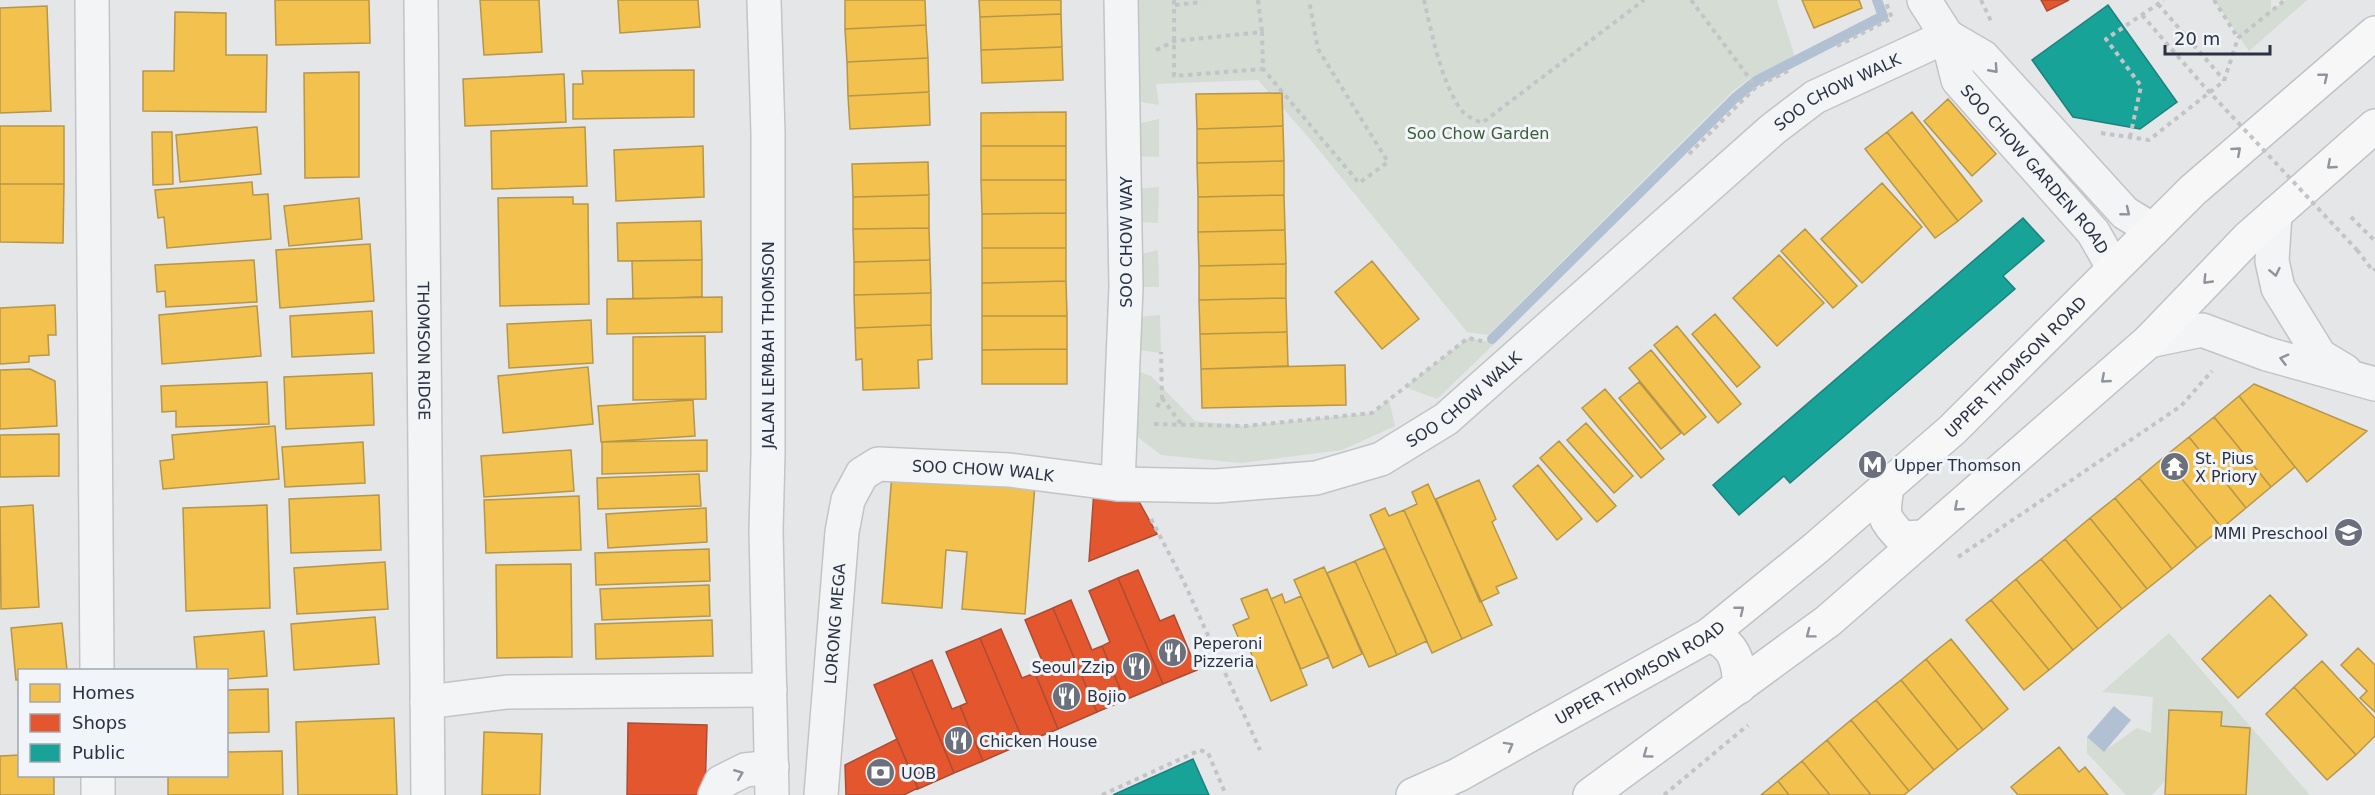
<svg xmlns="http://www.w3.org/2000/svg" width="2375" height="795" font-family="'DejaVu Sans',sans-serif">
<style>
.green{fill:#d4dcd4}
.water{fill:#b2c0d3}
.homes{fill:#f2c14e;stroke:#b6964a;stroke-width:1.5}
.shops{fill:#e4572e;stroke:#ac4c34;stroke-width:1.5}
.public{fill:#17a398;stroke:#1d817e;stroke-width:1.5}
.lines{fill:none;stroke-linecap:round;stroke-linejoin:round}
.stream{stroke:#b2c0d3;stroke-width:10}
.street-casing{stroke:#c2c4c6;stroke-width:36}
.primary-casing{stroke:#c0c2c6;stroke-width:36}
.path{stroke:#c3c4c8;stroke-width:4;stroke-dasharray:4.5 4.5;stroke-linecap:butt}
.street{stroke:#f3f4f5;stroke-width:33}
.primary{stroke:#f7f7f7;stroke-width:33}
.path-bridge{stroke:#c3c4c8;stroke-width:4;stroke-dasharray:4.5 4.5;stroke-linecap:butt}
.oneway{stroke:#8e929c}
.oneway2{stroke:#90949c}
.labels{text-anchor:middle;stroke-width:6;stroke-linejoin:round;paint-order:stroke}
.street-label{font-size:16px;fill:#2a3142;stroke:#f1f4f8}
.park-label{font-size:16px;fill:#3c5e37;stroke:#f1f4f8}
.poi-label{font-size:16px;fill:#2a3142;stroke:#f1f4f8;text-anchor:start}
</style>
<rect width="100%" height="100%" fill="#e4e6e8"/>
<path class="green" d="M1121,0H1777L1795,57L1750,78L1733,91L1488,335L1467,332L1310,139L1258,80L1156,84L1159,105L1124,99Z
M2214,0H2271V11L2286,0H2307L2249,51Z
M1159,119V157L1125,156L1124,127Z
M1159,187L1158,223L1126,221V190Z
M1158,250L1159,287H1126V258Z
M1160,315L1161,353L1124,348L1126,318Z
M1468,338L1495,343L1437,399L1405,387Z
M1123,366L1151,376L1195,421L1245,426L1372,413L1389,400L1395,426L1342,450L1241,463L1161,455L1121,424Z
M2169,633L2310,795H2246L2249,728L2221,726L2222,712L2169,710L2165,781L2152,795H2126L2087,753V737L2104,751L2137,728L2151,733L2153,697L2102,692Z"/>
<path class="water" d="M2114,706L2131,720L2104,752L2087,737Z"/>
<path class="homes" d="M275,0H369L370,43L276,45Z
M480,0H539L542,52L484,55Z
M618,0H698L700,27L620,33Z
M845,0H925L926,25L845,29Z
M979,0H1061V14L980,17Z
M1802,0H1859L1862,8L1814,28Z
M47,6L51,111L0,113V8Z
M175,12L226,13V55H267L266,112L143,111V71H174Z
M1061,14L1062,47L981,50L980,17Z
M926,25L928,58L847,62L845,29Z
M1062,47L1063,80L982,83L981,50Z
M928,58L929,92L848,96L847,62Z
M694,70V117L573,119V84H583L582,71Z
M359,72V177L305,178L304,73Z
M564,74L566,122L465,126L463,79Z
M929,92L930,125L850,129L848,96Z
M1282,93L1283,126L1197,129L1196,94Z
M1948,99L1996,154L1972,176L1924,121Z
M1066,112V146H981V113Z
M1912,112L1982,201L1958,221L1887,132Z
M0,126H64V184H0Z
M1283,126L1284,161L1197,163V129Z
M257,127L261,174L180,182L176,135Z
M585,127L587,186L492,189L491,131Z
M152,132H172L173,184L153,185Z
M1887,132L1958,221L1935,238L1865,149Z
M703,146L704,197L616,201L614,150Z
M981,146H1066V180H981Z
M1284,161V195L1198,197L1197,163Z
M928,162L929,195L853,197L852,164Z
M981,180H1066V213L982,214Z
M252,182L253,195L268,194L271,239L167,248L164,217L158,218L155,190Z
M1882,183L1922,227L1862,283L1821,239Z
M0,184H64L63,243L0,242Z
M929,195V228L853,229V197Z
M1284,195L1285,230L1198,232V197Z
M573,197V204H588L589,304L500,306L498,198Z
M359,198L362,239L289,246L284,206Z
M1066,213V248H982V214Z
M701,221L702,260L618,261L617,223Z
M929,228L930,260L854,262L853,229Z
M1805,229L1857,286L1833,308L1781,251Z
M1285,230L1286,264L1199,266L1198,232Z
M370,244L374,301L280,308L276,250Z
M982,248H1066V281L982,283Z
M1779,255L1824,303L1777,346L1733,298Z
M254,260L257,302L166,307L165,291L157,292L155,265Z
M702,260V297L633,299L632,261Z
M930,260L931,293L854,295V262Z
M1372,261L1419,319L1382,349L1335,292Z
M1286,264V298L1199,300V266Z
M1066,281L1067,316H982V283Z
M931,293V325L855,328L854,295Z
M722,297V332L607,334V299Z
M1286,298L1287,332L1200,334L1199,300Z
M55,305L56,335H48L49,355L29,356V362L0,364V308Z
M257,306L261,356L162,364L159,315Z
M372,311L374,353L292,357L290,316Z
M1715,314L1760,367L1737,387L1692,334Z
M982,316H1067V349L982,350Z
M591,320L593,363L509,368L507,324Z
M931,325L932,359L918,360L919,388L863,390L862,359L856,360L855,328Z
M1677,326L1741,404L1718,423L1654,345Z
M1287,332L1288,366L1201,369L1200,334Z
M705,336L706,399L633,400V337Z
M1067,349V384H982V350Z
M1651,350L1706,417L1684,435L1629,368Z
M1345,365L1346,405L1202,408L1201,369Z
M588,367L593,424L503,433L498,376Z
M30,369L55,381L57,426L0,429V370Z
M372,373L374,425L286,429L284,377Z
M267,382L269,424L176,427V411L162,412L161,386Z
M1639,382L1681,433L1661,449L1619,398Z
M2254,384L2367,431L2307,482L2239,396Z
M1605,389L1664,459L1641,478L1582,408Z
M2239,396L2295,467L2271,487L2214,417Z
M693,400L695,436L601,442L598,406Z
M2214,417L2271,487L2246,508L2189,437Z
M1586,423L1633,476L1614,493L1567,440Z
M275,426L279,479L163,489L160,461L174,459L172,435Z
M59,434V476L0,477V435Z
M2189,437L2246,508L2222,528L2164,457Z
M707,440V471L602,474V442Z
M1559,441L1616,506L1597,522L1540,458Z
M363,442L365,483L285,487L282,447Z
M571,450L574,491L484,497L481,456Z
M2164,457L2222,528L2197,548L2139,478Z
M1538,465L1582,519L1557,540L1513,486Z
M892,473L1035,484L1025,614L962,609L967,552L946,550L942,608L882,603Z
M699,474L701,506L598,509L597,478Z
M2139,478L2197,548L2172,569L2115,498Z
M1479,480L1496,519L1492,522L1517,578L1496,587L1499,593L1480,602L1436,499Z
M1428,484L1492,625L1462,639L1404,510L1417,504L1412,492Z
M379,495L381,550L291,553L289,499Z
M579,496L581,550L486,553L484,500Z
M2115,498L2172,569L2147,589L2090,518Z
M33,505L39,607L1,609L0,507Z
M267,505L270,608L186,611L183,508Z
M706,508L707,542L608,548L606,514Z
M1385,508L1389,516L1404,510L1462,639L1432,653L1370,515Z
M2090,518L2147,589L2122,609L2065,539Z
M2065,539L2122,609L2098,629L2041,559Z
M1385,548L1427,641L1397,655L1355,561Z
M709,549L710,581L596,585L595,553Z
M2041,559L2098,629L2073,650L2016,579Z
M1355,561L1397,655L1369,667L1327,573Z
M385,562L388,609L297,614L294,568Z
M571,564L572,657L497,658L496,565Z
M1324,567L1362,654L1333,668L1294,580Z
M2016,579L2073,650L2049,670L1991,600Z
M709,585L710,616L602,620L600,589Z
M1267,589L1307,685L1271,701L1249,648L1244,651L1233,625L1249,618L1241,599Z
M1282,594L1285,603L1301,596L1329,657L1301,669L1271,599Z
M2270,595L2307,635L2238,698L2202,659Z
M1991,600L2049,670L2024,690L1966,620Z
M375,617L379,664L294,670L291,624Z
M712,620L713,656L596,659L595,624Z
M62,623L67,670H20V680H16L11,628Z
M264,631L267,676L226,679V670H197L194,637Z
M1951,639L2008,709L1983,730L1926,659Z
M2358,648L2375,665V712L2360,698L2367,691L2341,665Z
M1926,659L1983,730L1958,750L1901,680Z
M2322,661L2375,718V736L2356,755L2294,687Z
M1901,680L1958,750L1934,770L1876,700Z
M2294,687L2356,755L2327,780L2266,714Z
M268,689L269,732L226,733V690Z
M1876,700L1934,770L1909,791L1851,720Z
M2169,710L2222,712L2221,726L2250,728L2246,795H2165Z
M394,718L397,795H298L296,722Z
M1851,720L1909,791L1904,795H1871L1827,740Z
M484,732L542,734L540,795H482Z
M1827,740L1871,795H1830L1802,761Z
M2059,747L2079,772L2085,767L2108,795H2018L2011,787Z
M282,751L283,795H168V776H226V752Z
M20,755V776H54V795H0V756Z
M1802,761L1830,795H1789L1778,781Z
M1778,781L1789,795H1761Z"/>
<path class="shops" d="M2041,0H2069L2047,11Z
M1132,489L1157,534L1089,561L1094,490Z
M1138,570L1160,621L1174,615L1197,670L1163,684L1118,578Z
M1118,578L1163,684L1125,700L1102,646L1110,642L1089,591Z
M1071,600L1092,650L1102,646L1125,700L1097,712L1053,608Z
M1053,608L1097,712L1058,729L1035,673L1045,668L1025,620Z
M1001,629L1022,678L1035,673L1058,729L1024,743L980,638Z
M980,638L1024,743L983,761L960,706L967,703L946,652Z
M932,660L952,709L960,706L983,761L954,773L911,669Z
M911,669L954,773L918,789L874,685Z
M628,723L707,725L705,795H627Z
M897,739L918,788L904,795H846L845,765Z"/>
<path class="public" d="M2108,5L2177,102L2140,129L2073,117L2032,60Z
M2023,218L2044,241L2003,276L2015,289L1790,483L1784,476L1739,515L1713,485Z
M1193,759L1209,795H1113L1144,781Z"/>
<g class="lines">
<path class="stream" d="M1492,339L1735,98L1756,81L1883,16L1877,0"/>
<defs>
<g id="street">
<path d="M92,0L97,670"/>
<path id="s1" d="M421,0L428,795"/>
<path d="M764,0L768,133V454L766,530L772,795"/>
<path id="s2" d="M1924,0L1947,36L1958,80L2093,232L2113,267"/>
<path d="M1947,36L1983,57L2125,213L2153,230"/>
<path d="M2275,214L2272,261L2278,288L2320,356L2345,371"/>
<path d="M2149,341L2202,330L2267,354L2375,384"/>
<path d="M1118,484L1126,287L1121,0"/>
<path d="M427,702L507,692L770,690"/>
<path d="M98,776V795"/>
<path d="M715,795L721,782L745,770L772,767"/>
<path id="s3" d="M821,795L842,532L848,500L862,474L878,464L1009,470L1118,484L1216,486L1316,478L1381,459L1446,419L1773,129L1815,97L1947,36"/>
</g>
<g id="primary">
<path d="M1887,487C1883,515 1881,516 1902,538L1923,537"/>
<path d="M1709,635C1734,643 1740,663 1739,687"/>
<path id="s4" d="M1413,795L1458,775L1709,635L1816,548L1952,430L2193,190L2375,33"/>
<path d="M1590,795L1828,621L2149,341L2248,238L2375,126"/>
</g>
</defs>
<use href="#street" class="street-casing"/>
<use href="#primary" class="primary-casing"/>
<path class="path" d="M1174,0V76L1263,69
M1258,0L1262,32
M1424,0C1432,34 1440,77 1459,107C1465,116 1473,119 1482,123L1644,0
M1691,0L1756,87
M1981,0L1991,21
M2214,0L2238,38
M2158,4L2224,80
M1175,5L1202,2
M2142,15L2201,83
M1837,46L1892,18L1885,0
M1156,50L1175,41L1262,32L1263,69L1359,183L1388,162L1318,49L1309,0
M2101,133L2149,140L2224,81L2238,38L2285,0
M2130,137L2141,86L2106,39L2164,0
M1689,154L1756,87L1790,70
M2351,217L2375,241
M2357,250L2373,271L2375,269
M1162,398L1182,425
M1157,407L1162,398L1161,352
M1154,424L1245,426L1372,413L1468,338L1482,341
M1151,519L1183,580L1260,750
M1958,557L2181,406L2212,371
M1102,795L1200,750L1208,753L1226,795
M1664,795L1748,725"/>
<use href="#street" class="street"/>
<use href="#primary" class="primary"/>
<path class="path-bridge" d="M2201,83L2357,250"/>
</g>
<defs><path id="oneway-chevron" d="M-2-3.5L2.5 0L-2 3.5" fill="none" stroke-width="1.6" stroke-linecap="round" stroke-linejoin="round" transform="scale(1.5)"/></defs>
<g class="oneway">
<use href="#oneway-chevron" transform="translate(1994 69) rotate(48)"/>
<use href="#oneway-chevron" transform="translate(2126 212) rotate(39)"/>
<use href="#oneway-chevron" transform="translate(2275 272) rotate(78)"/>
<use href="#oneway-chevron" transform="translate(2284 359) rotate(-165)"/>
<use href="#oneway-chevron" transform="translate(739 774) rotate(-22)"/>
</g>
<g class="oneway2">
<use href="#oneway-chevron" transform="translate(2324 77) rotate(-39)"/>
<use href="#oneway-chevron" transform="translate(2237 151) rotate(-41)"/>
<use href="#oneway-chevron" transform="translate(2331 165) rotate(139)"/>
<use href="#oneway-chevron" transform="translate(2207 280) rotate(134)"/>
<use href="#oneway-chevron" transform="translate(2105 379) rotate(139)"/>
<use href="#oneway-chevron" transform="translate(1958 507) rotate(139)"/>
<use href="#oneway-chevron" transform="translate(1740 610) rotate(-39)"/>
<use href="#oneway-chevron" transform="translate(1810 634) rotate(143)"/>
<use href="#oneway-chevron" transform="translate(1509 746) rotate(-29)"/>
<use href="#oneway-chevron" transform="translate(1647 754) rotate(144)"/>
</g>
<defs>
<symbol id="metro-disc" viewBox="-11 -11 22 22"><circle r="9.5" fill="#6b707c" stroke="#f1f4f8"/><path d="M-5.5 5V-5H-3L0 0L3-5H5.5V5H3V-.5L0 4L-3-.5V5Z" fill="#fff"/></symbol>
<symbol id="temple-disc" viewBox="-11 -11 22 22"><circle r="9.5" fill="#6b707c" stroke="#f1f4f8"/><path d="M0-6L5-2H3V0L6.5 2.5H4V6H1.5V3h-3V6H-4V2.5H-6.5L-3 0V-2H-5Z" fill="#fff"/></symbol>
<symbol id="school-disc" viewBox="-11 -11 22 22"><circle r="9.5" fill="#6b707c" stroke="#f1f4f8"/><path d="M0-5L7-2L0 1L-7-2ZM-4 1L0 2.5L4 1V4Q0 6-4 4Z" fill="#fff"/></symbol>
<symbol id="restaurant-disc" viewBox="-11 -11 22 22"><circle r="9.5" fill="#6b707c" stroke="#f1f4f8"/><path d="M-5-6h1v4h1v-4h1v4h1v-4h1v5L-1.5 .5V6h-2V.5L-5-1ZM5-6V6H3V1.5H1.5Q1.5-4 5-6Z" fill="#fff"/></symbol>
<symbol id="bank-disc" viewBox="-11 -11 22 22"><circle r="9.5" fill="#6b707c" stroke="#f1f4f8"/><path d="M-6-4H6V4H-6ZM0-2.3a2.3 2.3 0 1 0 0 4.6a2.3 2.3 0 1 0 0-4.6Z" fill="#fff"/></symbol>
</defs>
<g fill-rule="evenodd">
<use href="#metro-disc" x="1856" y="448" width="33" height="33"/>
<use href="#temple-disc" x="2158" y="450" width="33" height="33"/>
<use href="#school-disc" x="2332" y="516" width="33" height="33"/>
<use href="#restaurant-disc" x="1156" y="636" width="33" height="33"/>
<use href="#restaurant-disc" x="1120" y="650" width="33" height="33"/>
<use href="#restaurant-disc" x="1050" y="680" width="33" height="33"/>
<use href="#restaurant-disc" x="942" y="724" width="33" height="33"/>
<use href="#bank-disc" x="864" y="756" width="33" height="33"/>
</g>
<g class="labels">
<g class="street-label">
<text dy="6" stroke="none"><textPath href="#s3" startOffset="1440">SOO CHOW WALK</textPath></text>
<text dy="6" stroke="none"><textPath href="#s2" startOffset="206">SOO CHOW GARDEN ROAD</textPath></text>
<text transform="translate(1126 242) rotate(-90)" y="6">SOO CHOW WAY</text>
<text transform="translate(768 345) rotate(-90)" y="6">JALAN LEMBAH THOMSON</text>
<text dy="6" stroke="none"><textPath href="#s1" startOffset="351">THOMSON RIDGE</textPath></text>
<text dy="6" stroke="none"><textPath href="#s4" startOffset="744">UPPER THOMSON ROAD</textPath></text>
<text dy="6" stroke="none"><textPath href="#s3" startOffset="954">SOO CHOW WALK</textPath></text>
<text dy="6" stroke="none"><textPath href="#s3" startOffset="450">SOO CHOW WALK</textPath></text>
<text dy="6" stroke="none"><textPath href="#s3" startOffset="172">LORONG MEGA</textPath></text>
<text dy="6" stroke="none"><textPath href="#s4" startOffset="258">UPPER THOMSON ROAD</textPath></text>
</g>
<g class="park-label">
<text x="1478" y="139">Soo Chow Garden</text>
</g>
<g class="poi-label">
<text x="2195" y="464">St. Pius<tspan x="2195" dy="18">X Priory</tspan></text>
<text x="1894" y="471">Upper Thomson</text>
<text x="2328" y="539" text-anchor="end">MMI Preschool</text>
<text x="1193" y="649">Peperoni<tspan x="1193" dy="18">Pizzeria</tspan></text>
<text x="1115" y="673" text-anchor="end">Seoul Zzip</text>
<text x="1087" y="702">Bojio</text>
<text x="979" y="747">Chicken House</text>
<text x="901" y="779">UOB</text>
</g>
</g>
<rect x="18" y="669" width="210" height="108" fill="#f1f4f8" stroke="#a1a6af" stroke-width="1.5"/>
<rect x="30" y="684" width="30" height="18" fill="#f2c14e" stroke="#a1a6af" stroke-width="1.5"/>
<text x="72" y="699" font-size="18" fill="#2a3142">Homes</text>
<rect x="30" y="714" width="30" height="18" fill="#e4572e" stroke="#a1a6af" stroke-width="1.5"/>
<text x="72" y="729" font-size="18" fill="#2a3142">Shops</text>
<rect x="30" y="744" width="30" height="18" fill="#17a398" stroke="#a1a6af" stroke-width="1.5"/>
<text x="72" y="759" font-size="18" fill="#2a3142">Public</text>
<path d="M2165 45v9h105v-9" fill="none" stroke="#2a3142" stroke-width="3"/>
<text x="2174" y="45" font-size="18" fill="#2a3142" stroke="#f1f4f8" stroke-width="4.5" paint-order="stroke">20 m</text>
</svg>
